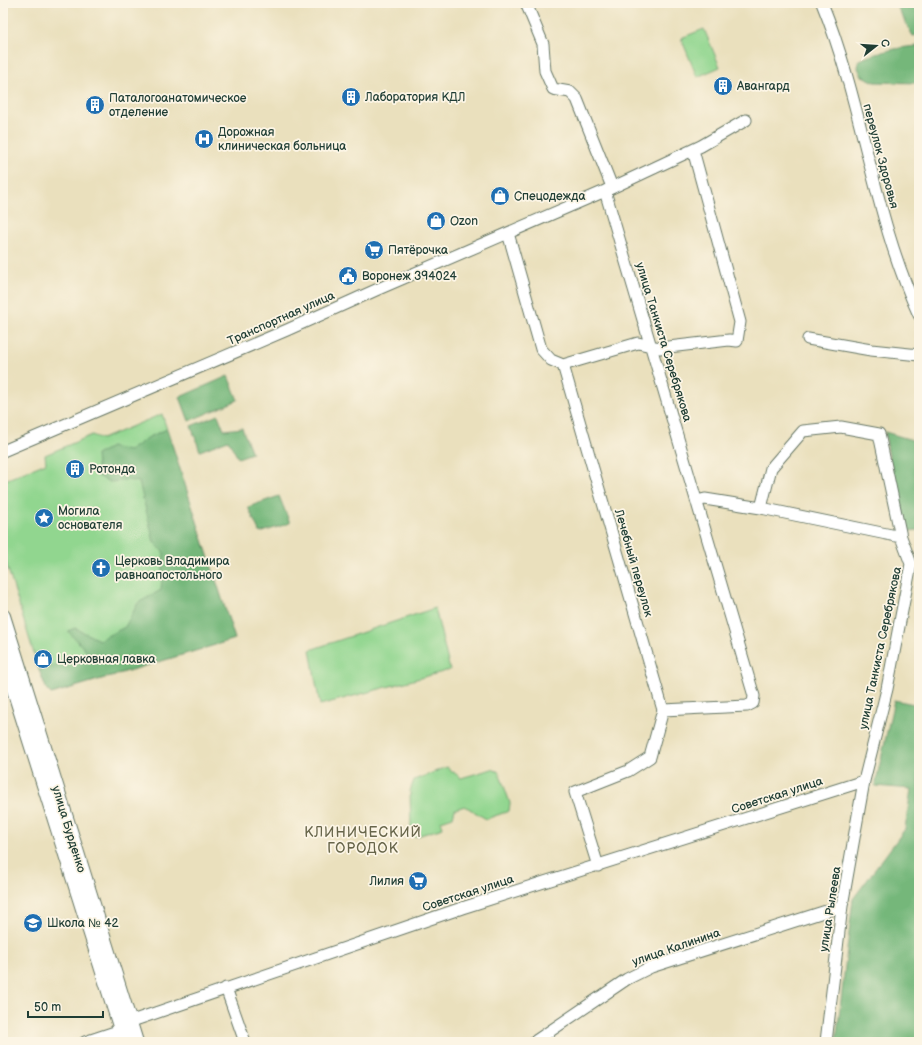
<svg xmlns="http://www.w3.org/2000/svg" width="922" height="1045" font-family="'Balsamiq Sans',sans-serif">
<style>
.green{fill:#91d68f;stroke:#588a62}
.forest{fill:#74b77a;stroke:#4a7a57}
.lines{fill:none;stroke-linecap:round;stroke-linejoin:round}
.minor-casing{stroke:#667664;stroke-width:13}
.major-casing{stroke:#667664;stroke-width:16}
.minor{stroke:#fff;stroke-width:11}
.major{stroke:#fff;stroke-width:14}
.labels{text-anchor:middle;stroke-width:3.5;stroke-linejoin:round;paint-order:stroke}
.poi-label{font-size:12px;fill:#1f3d34;stroke:#fcf5e5;text-anchor:start}
.street-label{font-size:12px;fill:#1f3d34;stroke:#fcf5e5}
.quarter-label{font-size:14px;letter-spacing:1px;fill:#68664b;stroke:#fcf5e5}
</style>
<rect width="100%" height="100%" fill="#fcf5e5"/>
<filter id="ink" filterUnits="userSpaceOnUse"><feTurbulence type="fractalNoise" baseFrequency=".025" numOctaves="2"/><feDisplacementMap in="SourceGraphic" scale="8" xChannelSelector="R" yChannelSelector="G"/><feConvolveMatrix kernelMatrix="1 2 1 2 8 2 1 2 1" color-interpolation-filters="sRGB"/></filter>
<filter id="wash" filterUnits="userSpaceOnUse"><feTurbulence type="fractalNoise" baseFrequency=".012" numOctaves="4" result="noise"/><feDisplacementMap in="SourceGraphic" scale="16" xChannelSelector="R" yChannelSelector="G"/><feGaussianBlur stdDeviation="0.9" result="paint"/><feColorMatrix in="noise" values="0 0 0 0 0 0 0 0 0 0 0 0 0 0 0 0 0 1.4 0 .05"/><feComposite in="paint" operator="in"/></filter>
<g filter="url(#wash)">
<rect width="100%" height="100%" fill="#eae0bd"/>
<path class="green" d="M704,29L720,67L697,77L681,38Z
M162,414L235,639L51,694L47,690L39,670L3,553V481L46,463L45,455L92,435L102,439Z
M435,608L450,670L320,705L310,650Z
M447,767L461,778L492,769L499,772L510,803L509,811L486,819L465,806L455,809L453,817L441,821L443,828L414,837L411,834L410,791L414,780Z"/>
<path class="forest" d="M895,3H919V35L913,36Z
M919,46V83L875,82L862,76L858,68L859,60C879,52 898,47 919,46Z
M228,376L238,400L189,421L180,397Z
M218,415L224,430L242,428L252,453L238,458L228,440L200,451L191,426Z
M167,429L235,639L51,694L47,690L39,670L89,654L68,631L75,628L99,640L125,627L138,603L161,590L164,553L154,542L139,482L126,480L110,482L98,476L96,455L111,447L129,451L149,437Z
M885,432L919,442V530L909,531C897,499 890,466 885,432Z
M279,496L290,523L260,533L248,507Z
M894,700L919,705V1042H836L853,899L905,829L911,789L875,786Z"/>
</g>
<g filter="url(#ink)">
<g class="lines">
<defs>
<path id="minor" d="M526,3L543,44L545,71L553,89L570,92L577,99L612,187
M822,3C863,104 873,216 919,315
M605,191L754,696L753,703L747,706L663,710
M508,233L541,349L551,360L563,365L663,710L650,757L628,771L575,792L598,866
M808,339L871,350L919,355
M563,365L638,343L660,348L729,340L737,341L740,322L693,150
M3,451L287,330L376,290L605,191L701,146L746,120
M697,501L705,499L761,508L901,537L911,564L887,689L864,781L842,906L826,1042
M761,508L771,468L803,431L841,427L879,434L901,537
M226,988L245,1042
M85,1042L121,1030L129,1022L462,908L864,781
M534,1042L627,979L651,967L842,906"/>
<path id="major" d="M3,616L136,1042
M3,655L125,1042"/>
</defs>
<use href="#minor" class="minor-casing"/>
<use href="#major" class="major-casing"/>
<use href="#minor" class="minor"/>
<use href="#major" class="major"/>
</g>
</g>
<defs>
<symbol id="building-disc" viewBox="-11 -11 22 22"><circle r="9.5" fill="#1f6fb2" stroke="#fcf5e5"/><path d="M-4-6H4V6H1V3H-1V6H-4ZM-2.5-4.3h1.7v1.8h-1.7ZM.8-4.3h1.7v1.8H.8ZM-2.5-1h1.7V.8h-1.7ZM.8-1h1.7V.8H.8Z" fill="#fff"/></symbol>
<symbol id="hospital-disc" viewBox="-11 -11 22 22"><circle r="9.5" fill="#1f6fb2" stroke="#fcf5e5"/><path d="M-5-5h3v3.5h4V-5h3V5h-3V1.5h-4V5h-3Z" fill="#fff"/></symbol>
<symbol id="shop-disc" viewBox="-11 -11 22 22"><circle r="9.5" fill="#1f6fb2" stroke="#fcf5e5"/><path d="M-5-2.5h2.3a2.7 3.5 0 0 1 5.4 0H5L5.5 6h-11ZM-1.5-2.5h3a1.5 2.3 0 0 0-3 0Z" fill="#fff"/></symbol>
<symbol id="supermarket-disc" viewBox="-11 -11 22 22"><circle r="9.5" fill="#1f6fb2" stroke="#fcf5e5"/><path d="M-6-5.5h2.5l.6 2H6L4.5 2H-2.5L-4.4-4H-6ZM-1.5 3.2a1.3 1.3 0 1 0 .1 0ZM3 3.2a1.3 1.3 0 1 0 .1 0Z" fill="#fff"/></symbol>
<symbol id="civic-disc" viewBox="-11 -11 22 22"><circle r="9.5" fill="#1f6fb2" stroke="#fcf5e5"/><path d="M-.6-6.5H3V-4.5H.6V-3L4-1V1h2V6H-6V1h2V-1L-.6-3ZM-1.2 2.5V6h2.4V2.5Z" fill="#fff"/></symbol>
<symbol id="sight-disc" viewBox="-11 -11 22 22"><circle r="9.5" fill="#1f6fb2" stroke="#fcf5e5"/><path d="M0-6L1.8-2.2L6-1.7L2.9 1.2L3.7 5.4L0 3.3L-3.7 5.4L-2.9 1.2L-6-1.7L-1.8-2.2Z" fill="#fff"/></symbol>
<symbol id="church-disc" viewBox="-11 -11 22 22"><circle r="9.5" fill="#1f6fb2" stroke="#fcf5e5"/><path d="M-1.2-6h2.4v3.5h3.3v2.4h-3.3V6h-2.4V-.1h-3.3v-2.4h3.3Z" fill="#fff"/></symbol>
<symbol id="school-disc" viewBox="-11 -11 22 22"><circle r="9.5" fill="#1f6fb2" stroke="#fcf5e5"/><path d="M0-5L7-2L0 1L-7-2ZM-4 1L0 2.5L4 1V4Q0 6-4 4Z" fill="#fff"/></symbol>
</defs>
<g fill-rule="evenodd">
<use href="#building-disc" x="712" y="75" width="22" height="22"/>
<use href="#building-disc" x="340" y="86" width="22" height="22"/>
<use href="#building-disc" x="84" y="94" width="22" height="22"/>
<use href="#hospital-disc" x="193" y="128" width="22" height="22"/>
<use href="#shop-disc" x="489" y="185" width="22" height="22"/>
<use href="#shop-disc" x="425" y="210" width="22" height="22"/>
<use href="#supermarket-disc" x="363" y="239" width="22" height="22"/>
<use href="#civic-disc" x="337" y="265" width="22" height="22"/>
<use href="#building-disc" x="64" y="458" width="22" height="22"/>
<use href="#sight-disc" x="33" y="507" width="22" height="22"/>
<use href="#church-disc" x="90" y="557" width="22" height="22"/>
<use href="#shop-disc" x="32" y="648" width="22" height="22"/>
<use href="#supermarket-disc" x="407" y="870" width="22" height="22"/>
<use href="#school-disc" x="22" y="912" width="22" height="22"/>
</g>
<g class="labels">
<g class="poi-label">
<text x="737" y="90">Авангард</text>
<text x="365" y="101">Лаборатория КДЛ</text>
<text x="109" y="102">Паталогоанатомическое<tspan x="109" dy="14">отделение</tspan></text>
<text x="218" y="136">Дорожная<tspan x="218" dy="14">клиническая больница</tspan></text>
<text x="514" y="200">Спецодежда</text>
<text x="450" y="225">Ozon</text>
<text x="388" y="254">Пятёрочка</text>
<text x="362" y="280">Воронеж 394024</text>
<text x="89" y="473">Ротонда</text>
<text x="58" y="515">Могила<tspan x="58" dy="14">основателя</tspan></text>
<text x="115" y="565">Церковь Владимира<tspan x="115" dy="14">равноапостольного</tspan></text>
<text x="57" y="663">Церковная лавка</text>
<text x="404" y="885" text-anchor="end">Лилия</text>
<text x="47" y="927">Школа № 42</text>
</g>
<g class="street-label">
<text transform="translate(881 156) rotate(75)" y="4">переулок Здоровья</text>
<text transform="translate(281 318) rotate(-24)" y="4">Транспортная улица</text>
<text transform="translate(664 342) rotate(73)" y="4">улица Танкиста Серебрякова</text>
<text transform="translate(634 563) rotate(74)" y="4">Лечебный переулок</text>
<text transform="translate(880 648) rotate(-78)" y="4">улица Танкиста Серебрякова</text>
<text transform="translate(777 795) rotate(-18)" y="4">Советская улица</text>
<text transform="translate(69 829) rotate(73)" y="4">улица Бурденко</text>
<text transform="translate(468 893) rotate(-18)" y="4">Советская улица</text>
<text transform="translate(830 909) rotate(-81)" y="4">улица Рылеева</text>
<text transform="translate(676 947) rotate(-19)" y="4">улица Калинина</text>
</g>
<g class="quarter-label">
<text x="363" y="837">КЛИНИЧЕСКИЙ<tspan x="363" dy="16">ГОРОДОК</tspan></text>
</g>
</g>
<rect width="922" height="1045" fill="none" stroke="#fcf5e5" stroke-width="16"/>
<g transform="translate(876 46) rotate(73)" stroke="#fcf5e5" stroke-width="3" paint-order="stroke">
<path d="M0-3L7 15L0 10L-7 15Z" fill="#1f3d34"/>
<text y="-6" font-size="11" font-weight="bold" text-anchor="middle" fill="#1f3d34">С</text>
</g>
<path d="M28 1011v6h75v-6" fill="none" stroke="#1f3d34" stroke-width="2"/>
<text x="34" y="1011" font-size="12" fill="#1f3d34" stroke="#fcf5e5" stroke-width="3" paint-order="stroke">50 m</text>
</svg>
